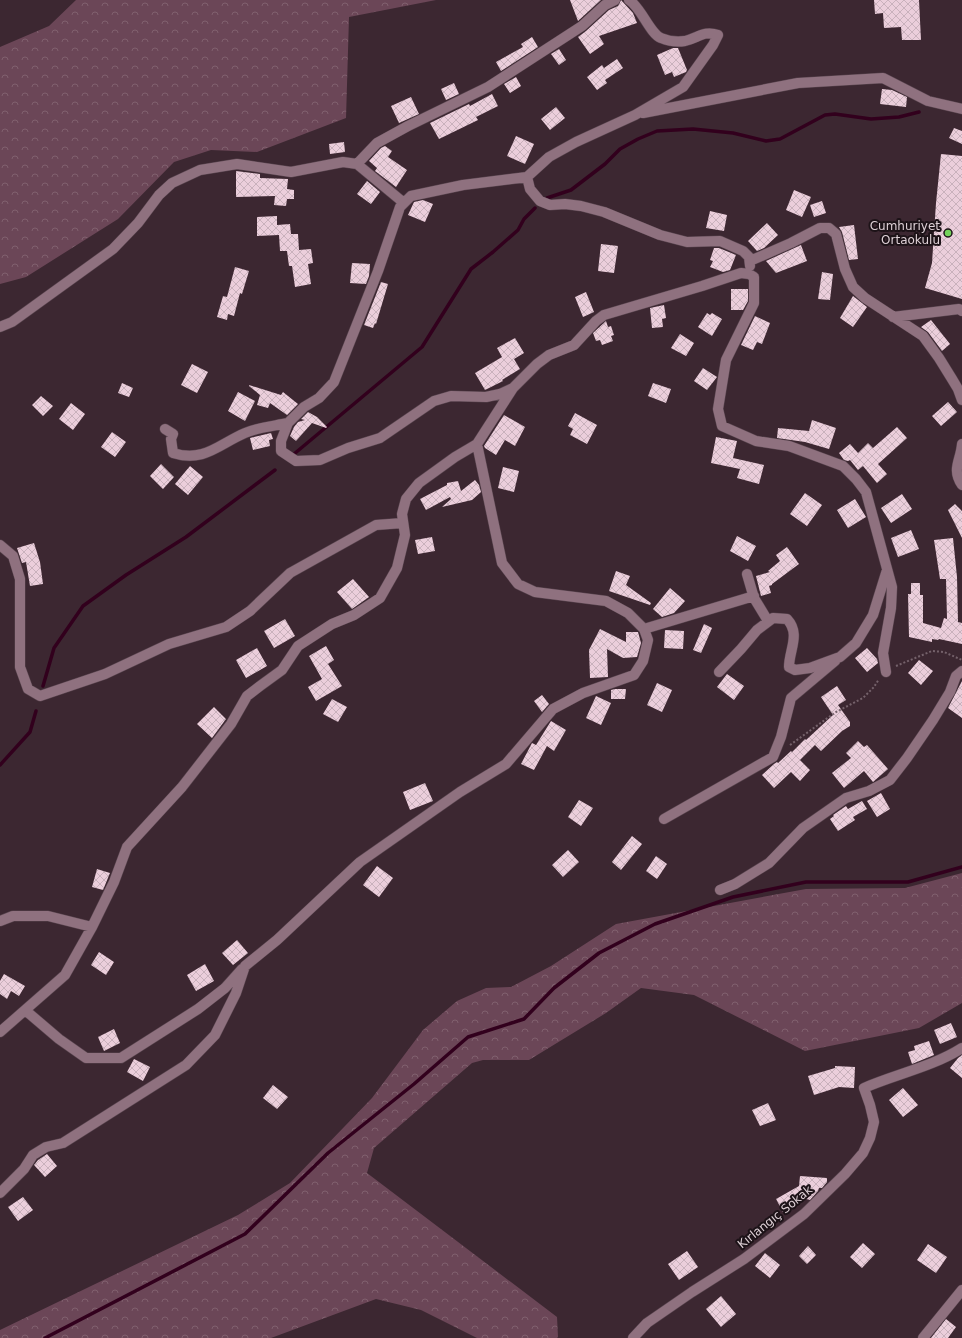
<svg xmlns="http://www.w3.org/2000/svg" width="962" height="1338" font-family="'DejaVu Sans',sans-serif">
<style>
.forest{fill:url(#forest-crowns)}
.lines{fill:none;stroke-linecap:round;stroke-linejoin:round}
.stream{stroke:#32001d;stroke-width:3.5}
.building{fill:url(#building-cross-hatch)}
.minor-casing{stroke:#59454f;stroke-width:11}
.path{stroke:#75626b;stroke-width:2;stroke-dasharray:2 2;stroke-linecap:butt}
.minor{stroke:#8f717f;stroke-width:10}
.poi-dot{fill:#74d25b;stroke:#1d1318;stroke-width:1.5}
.labels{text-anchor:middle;stroke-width:4;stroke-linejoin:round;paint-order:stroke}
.poi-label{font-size:12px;fill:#ded0d6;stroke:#1d1318;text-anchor:end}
.street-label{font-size:12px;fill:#ded0d6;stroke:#1d1318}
</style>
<defs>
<pattern id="forest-crowns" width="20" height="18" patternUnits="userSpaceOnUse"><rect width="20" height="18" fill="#6b4657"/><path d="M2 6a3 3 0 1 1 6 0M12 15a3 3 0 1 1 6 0" fill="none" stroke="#80606e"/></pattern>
<pattern id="building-cross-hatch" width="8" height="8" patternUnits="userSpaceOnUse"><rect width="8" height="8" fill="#ebcedb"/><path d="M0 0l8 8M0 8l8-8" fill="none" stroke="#c9b1bc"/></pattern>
</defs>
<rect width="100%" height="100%" fill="#3c2731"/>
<path class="forest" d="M76,0H436L349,17L346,118L257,152L211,150L174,162L118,219L26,277L0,284V47L49,26Z
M962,873V1003L919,1028L805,1051L694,995L641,988L606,1013L529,1060H483L472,1063L374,1148L367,1173L557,1317L558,1337L557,1338H477L421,1310L376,1299L271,1338H0V1330L238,1215L290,1183L372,1098L423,1030L457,1001L486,988L511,987L551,966L616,924L806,889L905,888Z"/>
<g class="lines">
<path class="stream" d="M547,198L571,190L605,164L620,149L638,139L657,131L693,129L733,133L766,141L780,139L825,115L835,114L871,119L899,117L919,112
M294,454L422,347L471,269L493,252L518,230L524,219L535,208
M43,686L54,648L83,606L126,575L186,537L275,470
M0,765L30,732L36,711
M45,1338L245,1234L328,1153L414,1084L468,1037L524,1019L554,988L599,953L655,924L733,897L806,882H908L962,867"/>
</g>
<path class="building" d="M570,0H601L578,21Z
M621,0L633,13L637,23L599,36L604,44L590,54L578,37L586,31L609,10L618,6Z
M874,0H919L921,40H902L901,27L884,28L883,13L875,14Z
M532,37L538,47L501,71L496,62L523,47L521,44Z
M673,48H678L687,70L686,72L674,77L672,72L665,75L657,55Z
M559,49L566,60L559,65L551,54Z
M617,59L623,68L605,80L607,83L597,90L587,77L602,65L604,68Z
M516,77L521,86L510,93L504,84Z
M454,83L459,94L446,100L441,89Z
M882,89L892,90L907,97L906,107L880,104Z
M492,94L498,106L476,117L478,120L439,139L430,123L469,104L470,106Z
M411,97L419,114L399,123L391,106Z
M556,107L565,118L550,130L541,119Z
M954,128L962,131V144L949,138Z
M516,136L534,144L525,164L507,156Z
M344,142L345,152L330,154L329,144Z
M385,146L392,151L388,157L407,170L396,187L375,171L377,168L369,161L381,148Z
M941,154L962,156V299L925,288L932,263L936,203Z
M236,171L260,174V178L288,179L287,189L294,190V199H287L286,206L274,205L275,196L236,197Z
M367,181L380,192L371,204L357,194Z
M794,190L811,197L802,217L786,210Z
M423,200L433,204L425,222L408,215L414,202Z
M822,201L826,213L814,217L810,205Z
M710,211L727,215L724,231L706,228Z
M277,216V225L290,224L291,234H298L299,250L311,249L313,263L308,264L311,284L295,287L292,266H289L287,251H280L279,235L257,236V217Z
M767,223L778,235L764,248L757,251L748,241Z
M854,225L858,259L849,260L842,232L839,227Z
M601,244L618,246L614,273L598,271Z
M801,245L807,261L776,273L766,261Z
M714,248H719L736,255L730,270L723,272L710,267L713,261L710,260Z
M352,263L370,264L369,276L366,284L350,283Z
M235,267L249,271L242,294L240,293L234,316L228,314L227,320L217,317L223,296L227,297Z
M822,272L833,274L830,300L818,299Z
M381,282L388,284L376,324L375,323L373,328L364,325Z
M731,289H748V301L743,310H731Z
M586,292L594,312L583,317L575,297Z
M853,296L867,307L853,327L840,318Z
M664,305L666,318L662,319L663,327L652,328L650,308Z
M707,313L710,315L712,313L722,319L712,336L698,327Z
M755,316L770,323L762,344L757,342L753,350L741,345Z
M931,320L950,344L942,351L928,332L921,327Z
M606,321L608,327L611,326L614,335L611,336L613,341L602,345L600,340L596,341L593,333Z
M680,334L694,343L686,356L671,348Z
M515,338L524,353L514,359L520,369L502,380L503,381L485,390L475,373L502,357L497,348Z
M192,364L208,372L197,393L181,385Z
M703,368L717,377L707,390L694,381Z
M122,383L133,388L129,397L118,393Z
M653,383L671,389L666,403L648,396Z
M249,385L281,395L283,392L298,404L287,415L270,403L268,408L257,405L260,395L249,386Z
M238,392L255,401L245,421L228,411Z
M41,396L53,406L43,416L32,405Z
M948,402L957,412L941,426L932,416Z
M71,403L85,414L73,430L59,419Z
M308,412L317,417L327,427L326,428L312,423L296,441L290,436L294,427L298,422L305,420L301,419Z
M575,413L597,425L587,444L570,435L573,429L568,426Z
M504,415L525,427L515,446L505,440L496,455L485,448L484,446Z
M812,420L836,428L829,449L805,442L777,438L778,428L809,431Z
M897,427L907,438L878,464L887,474L877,483L863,466L858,470L850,460L848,461L844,460L839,453L850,444L858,453L868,443L873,448Z
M112,432L126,442L115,457L101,447Z
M271,433L273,439L269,440L270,446L253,450L250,438Z
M716,437L737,441L733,458L764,465L759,484L737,478L740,469L711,463Z
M161,464L174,477L163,489L150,476Z
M190,466L203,477L188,495L175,484Z
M503,467L519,471L514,492L498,488Z
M475,480L479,485L481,492L472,500L442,507L451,499L450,497L426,510L420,499L447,485V483L458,481L461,491Z
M805,493L822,505L807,526L790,514Z
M902,494L912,509L891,523L881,508Z
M855,499L866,517L848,528L837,510Z
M955,504L962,511V538L948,510Z
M911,530L919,549L898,557L891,538Z
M737,536L756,546L748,561L730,551Z
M432,537L435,551L418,554L415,540Z
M953,538L957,577L958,622L962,623V644L939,639L938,640L932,639V642L909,637L908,594H911V583H920V595H923V623L941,628L944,618L947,619L946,579H940L934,540Z
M34,543L40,562L43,584L30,586L26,562L22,563L17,548Z
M787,547L799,564L772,584V585L769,586L771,593L761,596L756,576L770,572L768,571L780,561L776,555Z
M616,571L630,576L626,585L651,603L650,605L609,591Z
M353,579L369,597L352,609L337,592Z
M670,588L685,601L674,613L662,617L653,609Z
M285,619L295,636L274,648L264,631Z
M704,624L712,628L701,653L693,650Z
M600,629L626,642V632H638L641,643L637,657L623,658L607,649L608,677L590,678L589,650Z
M665,630L684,631L683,649L664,648Z
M326,646L334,660L328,664L342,686L316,701L308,687L322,679L309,656Z
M257,648L267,666L246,678L236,660Z
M867,648L877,659L878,663L867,672L855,658Z
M919,660L933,671L921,685L908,673Z
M727,674L744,686L734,700L717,687Z
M962,681V718L948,708Z
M657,683L672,690L662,712L647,705Z
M837,686L846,700L838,705L850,722V726L842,731L821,751L815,745L800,760L810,770L800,781L791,772L774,788L762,775L774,764L777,762L778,763L791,751L792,752L805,739L806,740L833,715L821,697Z
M615,689H626L625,699H611V690Z
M542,695L549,704L542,712L534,701Z
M596,696L611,703L601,725L586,718Z
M332,699L347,707L338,722L323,714Z
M214,707L226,719L212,738L197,724Z
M551,721L566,730L554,751L547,746L534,770L521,764L532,743L536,745Z
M858,741L864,747L867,745L888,769L873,782L864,771L844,788L832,773L851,758L846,753Z
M425,783L433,801L410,810L403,792Z
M881,793L890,809L877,817L867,801Z
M579,800L593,808L581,826L568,817Z
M862,801L867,809L853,817L855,820L838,831L830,819L834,816L833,815L846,806L848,809Z
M632,836L642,844L621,870L612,862Z
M568,850L579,862L563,877L552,865Z
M656,856L667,864L657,879L646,871Z
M377,866L393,878L379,897L363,885Z
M97,869L110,873L103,890L92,887Z
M237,940L248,953L233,965L222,953Z
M99,952L114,962L106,975L91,965Z
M205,964L214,981L196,991L187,975Z
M4,974L25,986L19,996L11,991L7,999L0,994V981Z
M951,1023L957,1037L940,1044L934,1030Z
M114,1029L120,1043L104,1051L98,1037Z
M929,1041L934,1055L912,1064L908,1052L915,1050L914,1046Z
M962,1055V1078L950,1068L958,1058Z
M134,1059L150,1067L143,1081L127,1072Z
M835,1066L855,1067L854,1088L839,1087L814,1095L808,1076L835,1068Z
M273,1085L288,1097L277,1109L263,1098Z
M903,1088L918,1105L903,1117L889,1100Z
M768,1103L776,1120L760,1126L752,1110Z
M47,1154L57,1166L45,1177L34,1165L38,1160Z
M800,1176L827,1178V1182L822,1188H819L818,1191L810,1200L806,1199L783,1212L776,1199L799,1186Z
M23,1197L33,1210L18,1221L8,1207Z
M863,1243L875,1254L862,1268L850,1257Z
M928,1244L947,1257L936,1273L917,1260Z
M808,1246L816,1255L807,1264L799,1256Z
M687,1251L698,1267L679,1280L668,1264Z
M765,1253L780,1265L770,1278L755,1266Z
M721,1296L736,1314L721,1327L706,1309Z
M946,1319L956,1327L948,1338H931Z"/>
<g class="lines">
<defs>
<path id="minor" d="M629,0C641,7 650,34 661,38C668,41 678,42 685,41C698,38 704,30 718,35L713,45L683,87L635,115L576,142L549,157L527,177L463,185L411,196L400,207L378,271L334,382L319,398L304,407L288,423L281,441V451L296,461L320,460L348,448L380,438L434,401L451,396L486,397L500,394L513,388L537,364L549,355L574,345L596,321L604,315L702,286L741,273L749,274L754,277V303L726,360L718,409L722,426L756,441L789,446L843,466L856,479L866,492L892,587L891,608L883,653L886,672
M643,113L798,83L883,78L928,101L962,109
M357,164L377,143L408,126L488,87L582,26L605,5L615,0
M527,177L530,189L540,201L550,205L565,204L581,206L604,212L660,235L687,242L720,241L743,251L749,257L750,266
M750,261L791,243L820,228H829L836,234L845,269L853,287L865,298L923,336L939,358L952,379L958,389L962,400
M893,317L959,309L962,311
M0,327L12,322L113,249L138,223L159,195L172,183L200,170L237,164L291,172L343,162L357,164L404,203
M165,429L173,434L171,439L173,453C204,463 219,444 245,433C259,427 274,426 288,423
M962,444C961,460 951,469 962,485
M0,545L13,556L20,579V667L28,689L40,696L105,674L169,644L226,627L250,611L290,573L376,525L403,523
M747,574L754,598L768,621
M644,629L754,596
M719,672L741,649L757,630L773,618L787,619C801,634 789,650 789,667L795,670L810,668L840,657L856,643L873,615L887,570
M664,819L773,757L781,737L791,698L835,661
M720,890L735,884L769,863L803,828L846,798L869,791L890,780L907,758L933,720L950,692L956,676L962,671
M0,921L13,916H48L92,927
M25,1010L59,1039L86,1058H121L198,1009L225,988L242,969
M0,1032L65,975L92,927L114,882L127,847L182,787L231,724L247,696L260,686L282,670L298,646L332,624L354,615L380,598L397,568L405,535L402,514L406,499L419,483L455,457L477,444L513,388
M0,1193L24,1169L33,1155L46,1147L63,1143L186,1065L215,1035L236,993L245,966L277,940L360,862L460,792L506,764L553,709L583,693L634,675L643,661L648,640L644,629L628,613L606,601L535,592L518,584L502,563L477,444
M633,1338L647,1323L692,1292L744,1259L804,1214L845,1174L863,1153L870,1138L874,1122L870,1105L864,1088C896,1074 932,1067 962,1048
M923,1338L962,1290"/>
</defs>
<use href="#minor" class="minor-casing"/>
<path class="path" d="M896,666L932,651L944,652L962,660
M790,745L836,712L863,698L874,687L879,679"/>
<use href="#minor" class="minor"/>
</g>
<circle class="poi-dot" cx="948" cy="233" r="4"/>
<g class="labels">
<g class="poi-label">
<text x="940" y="230">Cumhuriyet<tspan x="940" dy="14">Ortaokulu</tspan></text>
</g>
<g class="street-label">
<text transform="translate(775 1217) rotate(-39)" y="4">Kırlangıç Sokak</text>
</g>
</g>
</svg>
